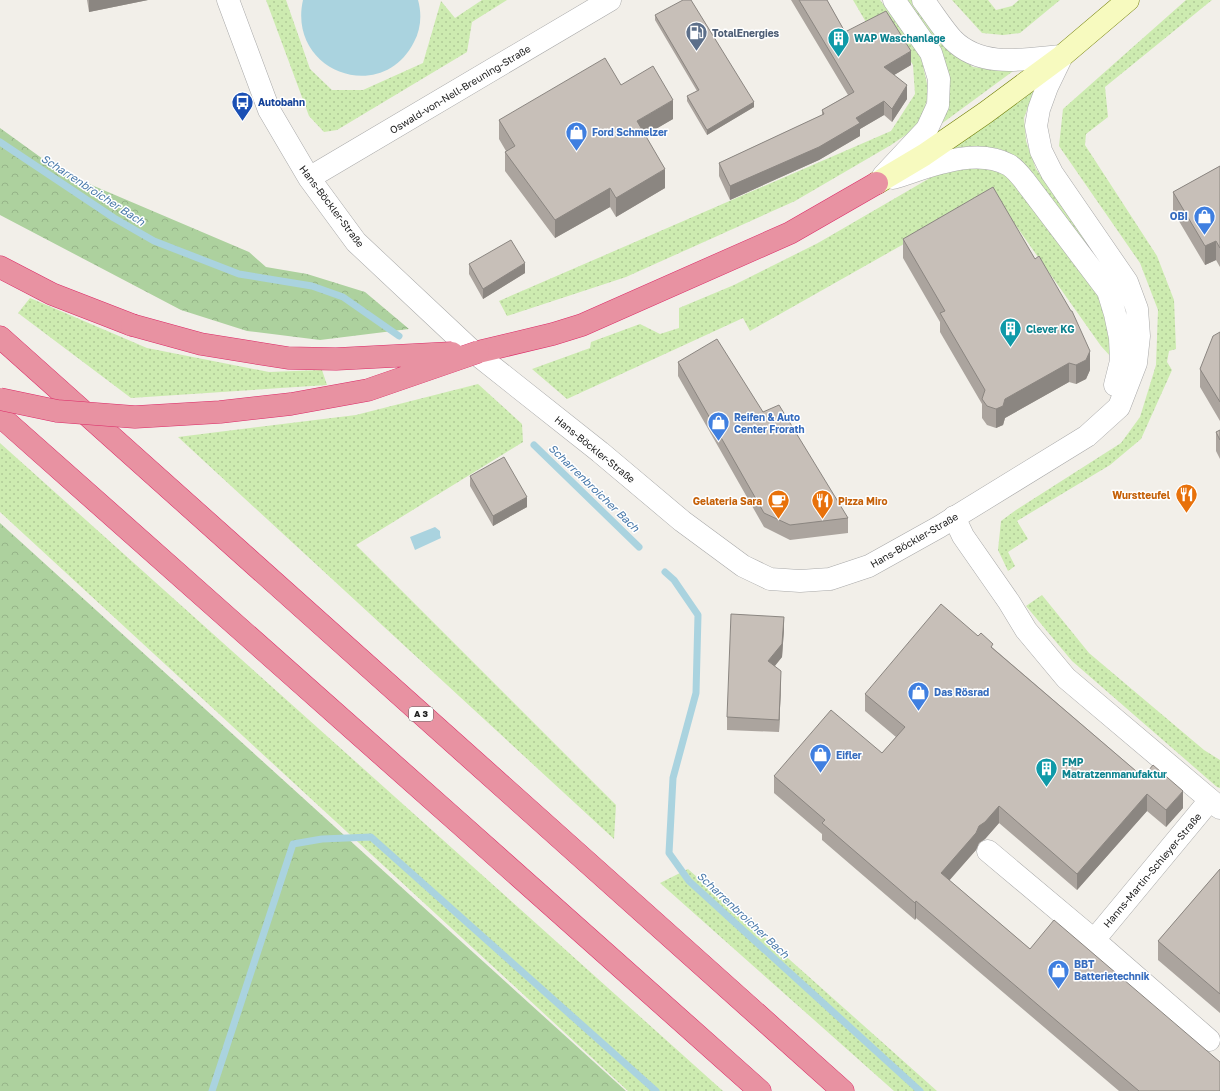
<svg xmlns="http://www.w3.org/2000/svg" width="1220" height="1091" font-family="'Golos Text',sans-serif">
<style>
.grass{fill:url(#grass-dots)}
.forest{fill:url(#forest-crowns)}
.water{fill:#aad3df}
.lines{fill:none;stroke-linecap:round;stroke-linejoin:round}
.stream{stroke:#aad3df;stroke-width:7}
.minor-casing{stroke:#a9a9a9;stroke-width:23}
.tertiary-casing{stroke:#a9a9a9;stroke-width:23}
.secondary-casing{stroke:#707d05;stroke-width:23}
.motorway-casing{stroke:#dc2a67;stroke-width:23}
.minor{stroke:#fff;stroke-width:22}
.tertiary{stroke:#fff;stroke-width:22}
.secondary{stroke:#f7fabf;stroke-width:22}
.motorway{stroke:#e892a2;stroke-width:22}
.motorway-bridge-casing{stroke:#dc2a67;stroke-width:23;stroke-linecap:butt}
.motorway-bridge{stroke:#e892a2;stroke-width:22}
.wall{fill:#aba49e}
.shaded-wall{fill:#8b8681}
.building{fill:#c7bfb8;stroke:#8b8681}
.labels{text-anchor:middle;stroke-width:3;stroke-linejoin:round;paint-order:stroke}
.shield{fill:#fff;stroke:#646464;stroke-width:1}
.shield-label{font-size:9px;font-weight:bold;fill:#222}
.service-label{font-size:10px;font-weight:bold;fill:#4e5e75;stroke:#fff;text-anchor:start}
.culture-label{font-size:10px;font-weight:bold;fill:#0d838f;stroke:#fff;text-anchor:start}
.street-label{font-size:10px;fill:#222;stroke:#fff}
.transit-label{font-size:10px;font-weight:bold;fill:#164399;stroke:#fff;text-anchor:start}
.shop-label{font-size:10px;font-weight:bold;fill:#366cbe;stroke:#fff;text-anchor:start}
.food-label{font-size:10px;font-weight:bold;fill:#c56008;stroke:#fff;text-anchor:end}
.water-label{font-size:11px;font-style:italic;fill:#4a7aab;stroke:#fff}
</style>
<defs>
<pattern id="grass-dots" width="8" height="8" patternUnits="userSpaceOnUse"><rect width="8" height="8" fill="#cdebb0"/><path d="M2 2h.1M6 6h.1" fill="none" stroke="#b0c997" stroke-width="1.8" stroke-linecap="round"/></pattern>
<pattern id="forest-crowns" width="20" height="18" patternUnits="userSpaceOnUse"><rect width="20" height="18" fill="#add19e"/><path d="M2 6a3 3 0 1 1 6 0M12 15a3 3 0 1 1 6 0" fill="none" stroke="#95b388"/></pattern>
</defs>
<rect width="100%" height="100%" fill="#f2efe9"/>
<path class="grass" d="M266,0H286L310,69L332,90H363L423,63L441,1L455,18L482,0H507L472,22L467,52L337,130L324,132L309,116Z
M853,0H880L920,52L929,93L919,126L891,145L795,201L626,277L507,316L499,301L891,131L915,94L913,65L886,22L870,29Z
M904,0H914L949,50L973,67L990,69L1020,66L933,130L947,96L948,71L937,50Z
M952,0H988L996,10L1012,6L1019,0H1060L1020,33L1003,35L982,33Z
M1186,0H1212L1105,87L1108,117L1086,134L1085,145L1157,256L1174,300L1176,349L1169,351L1167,362L1172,370L1141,439L1110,465L1017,521L1028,539L1008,552L1015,566L1008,571L998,550L1001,521L1016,510L1121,443L1140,417L1156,365L1158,310L1140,263L1059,146L1063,109Z
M1037,87L1032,96L1024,118L1026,141L1036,169L1120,287L1130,314L1125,316L1016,160L1000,149L981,147L943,154Z
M975,165L1006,174L1098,291L1111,321V357L1101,346L997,199L971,206L750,331L743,318L567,399L532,369L590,348L591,342L640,324L660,334L679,328V308L734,285L818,243L942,171Z
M30,298L147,348L269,372L322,370L327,385L131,398L18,313Z
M478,384L522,424L523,442L356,545L616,805L614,839L178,437L356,415Z
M0,443L723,1091H628L0,512Z
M1042,595L1089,653L1204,750L1220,760V788L1217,787L1072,661L1026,606Z
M688,869L937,1091H894L660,883Z"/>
<path class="forest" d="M0,128L61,172L249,252L266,267L307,274L365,292L409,329L320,340L247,331L181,310L0,215Z
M0,523L626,1091H0Z"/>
<path class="water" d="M303,0H418C422,14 421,29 414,42C382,106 287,72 303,0Z
M435,527L440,531V535L441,538L415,550L410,537Z"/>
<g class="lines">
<path class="stream" d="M0,142L114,218L154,241L239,274L312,286L343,297L399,336
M534,445L639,547
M665,572L674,580L698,615L696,693L673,778L669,853L689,881L920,1091
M212,1091L293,844L322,839L371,837L656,1091"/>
<defs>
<path id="minor" d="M954,517L963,536L1009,602L1026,630L1066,678L1220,808
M988,851L1094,940L1210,800
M1094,940L1209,1040"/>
<path id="tertiary" d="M228,0L269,110L309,178L356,242L470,349L600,452L682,521L743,566L770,579L800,581L830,579L869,566L939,527L1087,436L1119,407L1136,363L1139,336L1137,309L1127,282L1052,173L1041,151L1036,126L1039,109L1047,87L1062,56
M923,0C933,13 942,28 953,40C982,69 1026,59 1062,56
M883,176L927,129L938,105L939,79L931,53L894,0
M309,178L610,0
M893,178C927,168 974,146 1009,165C1014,168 1020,175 1024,180L1108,291L1115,314L1120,338L1121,361L1115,385"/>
<path id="secondary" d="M877,183L924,155L985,113L1062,56L1128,0"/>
<path id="motorway" d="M0,267L52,294L132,325
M0,337L843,1091
M478,352L553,334L582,325L790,233L877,183
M0,416L459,823L760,1091"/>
</defs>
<use href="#minor" class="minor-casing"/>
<use href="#tertiary" class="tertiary-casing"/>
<use href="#secondary" class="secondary-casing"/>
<use href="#motorway" class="motorway-casing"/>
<use href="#minor" class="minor"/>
<use href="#tertiary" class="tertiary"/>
<use href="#secondary" class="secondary"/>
<use href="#motorway" class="motorway"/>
<defs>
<path id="motorway-bridge" d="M132,325L201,344L288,358L336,359L452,353
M0,399L57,411L135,417L220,412L291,404L368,390L478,352"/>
</defs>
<use href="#motorway-bridge" class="motorway-bridge-casing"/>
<use href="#motorway-bridge" class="motorway-bridge"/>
</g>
<path class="wall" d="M87,0H148L89,12Z
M791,0H827L845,32L911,65L894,75L907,99L892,122L884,115L860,129V136L819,160L730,200L719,176V163L822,115V110L848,95Z
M655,15L754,107L707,135L687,101V96L697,91L655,20Z
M673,119L645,135L665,188L616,217L610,207L555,238L505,171V152L506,151L499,139V120Z
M1220,166V267L1216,260L1205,265L1173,211V192Z
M903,239L1090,370L1086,379L1076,384L1069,382L1005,418L1003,425L996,428L987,425L982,418V404L940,332V322L903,258Z
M469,264L525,273L483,299L469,274Z
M1220,332V421L1200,387V369Z
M678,362L763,412L848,518V533L790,540L764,527L678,376Z
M1220,430V459L1216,451V432Z
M470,476L527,507L493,526L470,486Z
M784,629L782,657L775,666L781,684L779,732L727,730V717Z
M978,636L993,648L1143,777L1183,808L1166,827L1147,811L1077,890L999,823L985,839L979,843L976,850L949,880L1030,949L1220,1091H1119L916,918L915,920L822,840V834L774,793V776L882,753L896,737L865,711V694Z
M1220,869V1013L1158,960V941Z"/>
<path class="shaded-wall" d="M89,0H148L89,12Z
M911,51V65L884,81V67Z
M907,85V99L892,122V109Z
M673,100V119L637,140V121Z
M884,101V115L860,129V136L819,160L730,200V186Z
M754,102V107L707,135V130Z
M665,169V188L616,217V198Z
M610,188V207L555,238V220Z
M1216,241V260L1205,265V246Z
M525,263V273L483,299V289Z
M1090,351V370L1086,379L1076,384V365Z
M1069,363V382L1005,418L1003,425L996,428V409L1005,399Z
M527,497V507L493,526V516Z
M784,617V629L782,657L768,674V661Z
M781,671V684L779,732V720Z
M1183,791V808L1166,827V810Z
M1147,794V811L1077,890V874Z
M999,806V823L985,839L979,843L976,850L941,890V873L979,826Z
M916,901V918L915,920V903Z"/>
<path class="building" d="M683,0H691L754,102L707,130L687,96L699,90L655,15Z
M799,0H827L845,32L886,11L911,51L884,67L907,85L892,109L884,101L856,118L860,123L819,147L730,186L719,163L824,114L822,110L854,92Z
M605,58L621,85L653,66L673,100L637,121L665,169L616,198L610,188L555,220L505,152L515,146L499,120Z
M1220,166V248L1216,241L1205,246L1173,192Z
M993,187L1035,259L1039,256L1071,311H1072L1090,351L1086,360L1076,365L1069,363L1005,399L1003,406L996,409L987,406L982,399L985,390L940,313L945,311L903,239Z
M511,240L525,263L483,289L469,264Z
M1220,332V402L1200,369L1213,336Z
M717,339L763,412L779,405L848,518L790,525L764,513L678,362Z
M1220,430V440L1216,432Z
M504,457L527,497L493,516L470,476Z
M941,604L978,636L981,633L993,644L991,647L1143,777L1153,765L1183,791L1166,810L1147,794L1077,874L999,806L985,822L979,826L976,833L941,873L1030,949L1054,920L1220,1062V1091H1139L916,901L915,903L822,823L825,820L774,776L831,710L882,753L905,727L865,694Z
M731,614L784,617L782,644L768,661L781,671L779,720L727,717Z
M1220,869V994L1158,941Z"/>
<defs>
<symbol id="fuel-pin" viewBox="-11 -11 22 30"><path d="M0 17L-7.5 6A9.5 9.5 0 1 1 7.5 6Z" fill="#5c6f8a" stroke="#fff"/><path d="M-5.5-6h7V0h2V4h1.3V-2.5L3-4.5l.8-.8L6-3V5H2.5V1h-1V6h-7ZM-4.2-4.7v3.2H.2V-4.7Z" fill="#fff"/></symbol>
<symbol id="building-pin" viewBox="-11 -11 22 30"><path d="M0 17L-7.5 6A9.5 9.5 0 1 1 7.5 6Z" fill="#0f9aa8" stroke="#fff"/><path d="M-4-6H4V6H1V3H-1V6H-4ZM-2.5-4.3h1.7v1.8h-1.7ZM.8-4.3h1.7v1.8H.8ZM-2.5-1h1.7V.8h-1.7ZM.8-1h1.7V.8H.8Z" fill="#fff"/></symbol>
<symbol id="bus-pin" viewBox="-11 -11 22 30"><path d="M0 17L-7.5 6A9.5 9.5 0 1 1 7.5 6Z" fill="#1a4fb4" stroke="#fff"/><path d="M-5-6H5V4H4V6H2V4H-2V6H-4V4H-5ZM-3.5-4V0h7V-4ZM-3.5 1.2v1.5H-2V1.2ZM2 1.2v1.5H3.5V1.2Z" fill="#fff"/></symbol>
<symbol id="shop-pin" viewBox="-11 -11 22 30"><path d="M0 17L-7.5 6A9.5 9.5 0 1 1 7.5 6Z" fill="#3f7fe0" stroke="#fff"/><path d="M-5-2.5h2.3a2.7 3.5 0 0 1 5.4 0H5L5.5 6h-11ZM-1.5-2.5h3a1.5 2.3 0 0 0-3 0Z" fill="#fff"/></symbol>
<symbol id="restaurant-pin" viewBox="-11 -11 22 30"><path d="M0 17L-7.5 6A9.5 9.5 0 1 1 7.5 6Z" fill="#e8710a" stroke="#fff"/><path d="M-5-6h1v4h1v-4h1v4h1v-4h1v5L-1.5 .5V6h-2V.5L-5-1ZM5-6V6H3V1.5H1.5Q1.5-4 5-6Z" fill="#fff"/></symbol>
<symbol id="cafe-pin" viewBox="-11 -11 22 30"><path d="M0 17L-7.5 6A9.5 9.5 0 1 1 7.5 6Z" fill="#e8710a" stroke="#fff"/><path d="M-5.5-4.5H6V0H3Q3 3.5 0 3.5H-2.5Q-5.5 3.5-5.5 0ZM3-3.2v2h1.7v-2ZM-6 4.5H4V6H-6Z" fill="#fff"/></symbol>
</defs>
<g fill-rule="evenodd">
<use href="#fuel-pin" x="684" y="20" width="25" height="34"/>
<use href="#building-pin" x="826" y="26" width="25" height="34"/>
<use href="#bus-pin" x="230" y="90" width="25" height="34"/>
<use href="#shop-pin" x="564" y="120" width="25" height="34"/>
<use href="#shop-pin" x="1192" y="204" width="25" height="34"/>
<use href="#building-pin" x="998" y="316" width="25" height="34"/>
<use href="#shop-pin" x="706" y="410" width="25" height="34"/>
<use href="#restaurant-pin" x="1174" y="482" width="25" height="34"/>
<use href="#cafe-pin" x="766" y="488" width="25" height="34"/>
<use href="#restaurant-pin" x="810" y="488" width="25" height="34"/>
<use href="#shop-pin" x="906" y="680" width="25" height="34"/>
<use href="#shop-pin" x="808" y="742" width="25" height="34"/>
<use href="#building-pin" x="1034" y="756" width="25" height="34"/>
<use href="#shop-pin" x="1046" y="958" width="25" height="34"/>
</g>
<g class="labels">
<rect class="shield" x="409" y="707" width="24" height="14" rx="3"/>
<g class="shield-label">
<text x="421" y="717">A 3</text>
</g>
<g class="service-label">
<text x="712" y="37">TotalEnergies</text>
</g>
<g class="culture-label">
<text x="854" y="42">WAP Waschanlage</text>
<text x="1026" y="333">Clever KG</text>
<text x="1062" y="766">FMP<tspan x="1062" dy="12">Matratzenmanufaktur</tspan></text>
</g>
<g class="street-label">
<text transform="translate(460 89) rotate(-31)" y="4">Oswald-von-Nell-Breuning-Straße</text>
<text transform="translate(332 206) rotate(53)" y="4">Hans-Böckler-Straße</text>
<text transform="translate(595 449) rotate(39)" y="4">Hans-Böckler-Straße</text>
<text transform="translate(914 540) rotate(-30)" y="4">Hans-Böckler-Straße</text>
<text transform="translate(1152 870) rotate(-50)" y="4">Hanns-Martin-Schleyer-Straße</text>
</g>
<g class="transit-label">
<text x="258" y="106">Autobahn</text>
</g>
<g class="shop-label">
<text x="592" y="136">Ford Schmelzer</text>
<text x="1188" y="220" text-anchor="end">OBI</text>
<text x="734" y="421">Reifen &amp; Auto<tspan x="734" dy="12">Center Frorath</tspan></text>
<text x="934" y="696">Das Rösrad</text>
<text x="836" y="759">Eifler</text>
<text x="1074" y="968">BBT<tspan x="1074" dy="12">Batterietechnik</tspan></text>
</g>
<g class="food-label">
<text x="1170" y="499">Wurstteufel</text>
<text x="762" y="505">Gelateria Sara</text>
<text x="838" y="505" text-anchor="start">Pizza Miro</text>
</g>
<g class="water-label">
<text transform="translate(93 190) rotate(33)" y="4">Scharrenbroicher Bach</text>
<text transform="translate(594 488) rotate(44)" y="4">Scharrenbroicher Bach</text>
<text transform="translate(743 915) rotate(43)" y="4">Scharrenbroicher Bach</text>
</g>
</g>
</svg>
